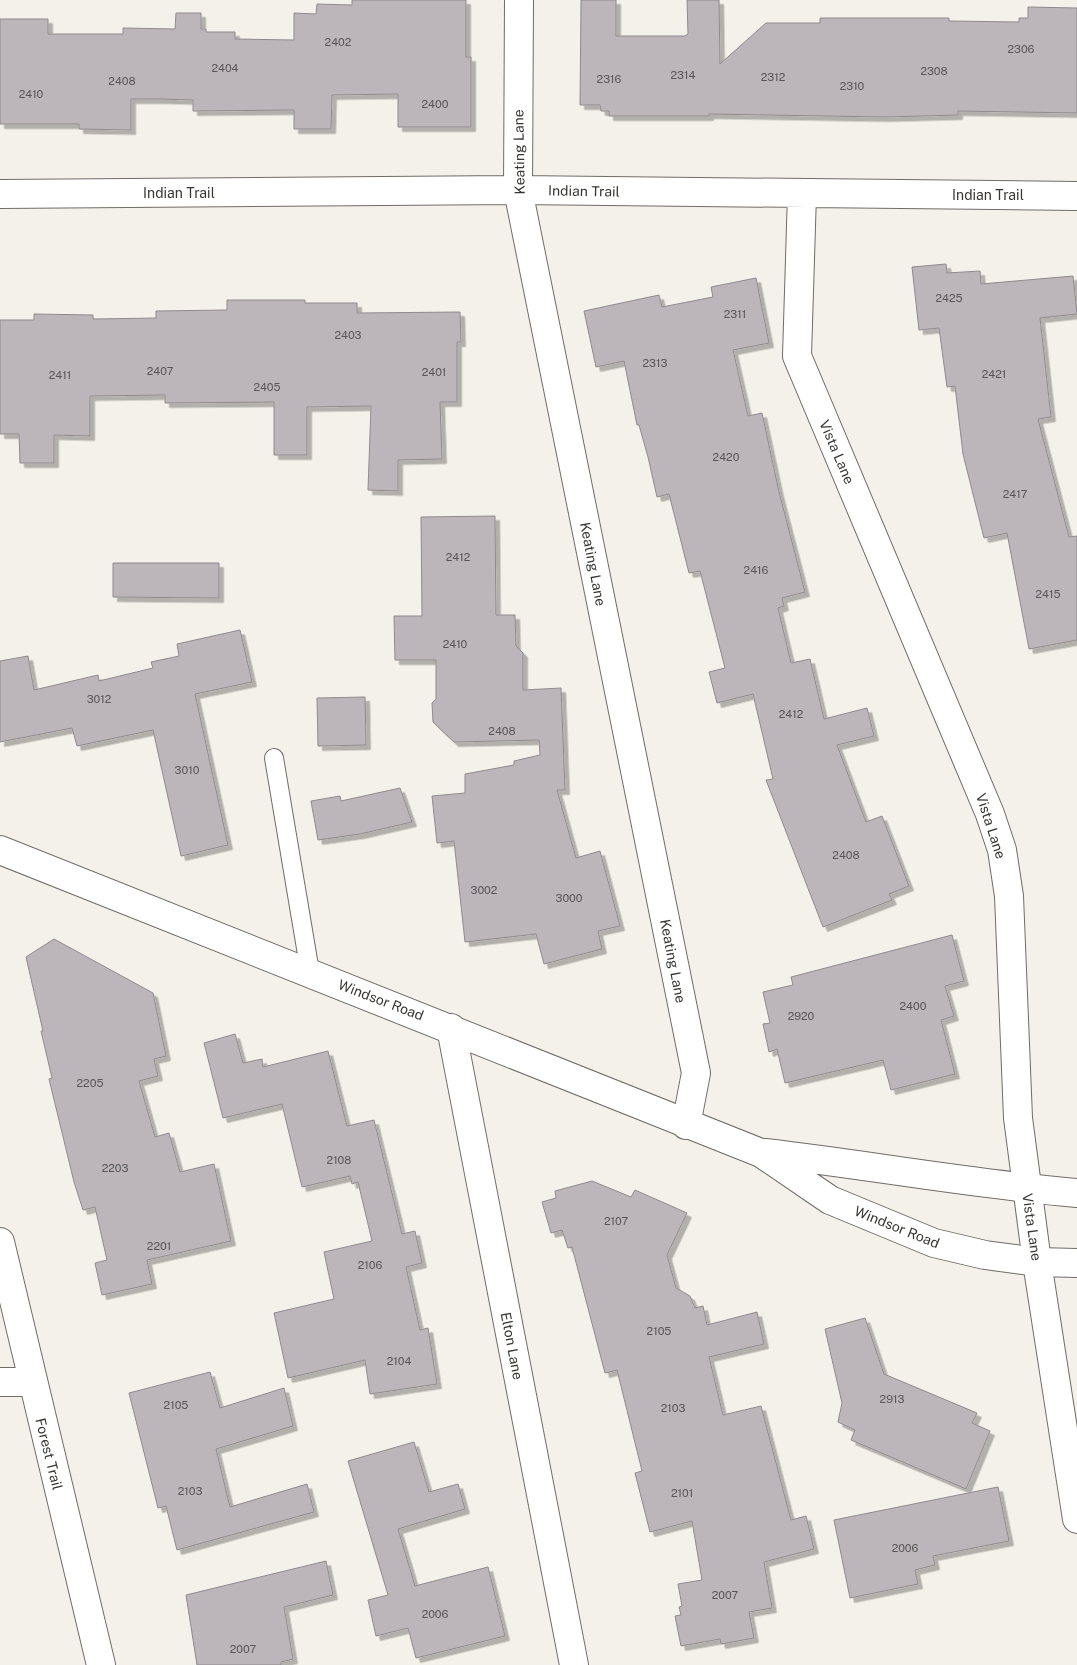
<svg xmlns="http://www.w3.org/2000/svg" width="1077" height="1665" font-family="'Public Sans',sans-serif">
<style>
.building{fill:#bcb5ba;stroke:#908a8e;filter:url(#shadow)}
.lines{fill:none;stroke-linecap:round;stroke-linejoin:round}
.service-casing{stroke:#706c67;stroke-width:20}
.minor-casing{stroke:#706c67;stroke-width:30}
.tertiary-casing{stroke:#706c67;stroke-width:30}
.service{stroke:#fff;stroke-width:18}
.minor{stroke:#fff;stroke-width:28}
.tertiary{stroke:#fff;stroke-width:28}
.labels{text-anchor:middle;stroke-width:4;stroke-linejoin:round;paint-order:stroke}
.number-label{font-size:11px;fill:#585655}
.street-label{font-size:14px;fill:#373633;stroke:#fff}
</style>
<defs>
<filter id="shadow"><feDropShadow dx="4.5" dy="4.5" stdDeviation="0" flood-color="#0004"/></filter>
</defs>
<rect width="100%" height="100%" fill="#f4f0ea"/>
<path class="building" d="M352,0H466V57H471V127H398V94L332,95L331,129H294V110L193,111V100L161,99H131V130L79,129V124H0V19H48V34H123V28L175,29L176,13H201V29H206V32H235V39L294,40V13L316,14L317,4L352,5Z
M581,0H616V36H685L688,34L687,0H719L720,64L766,23H820V18H949V21L1019,22V18H1028V7L1077,8V113L958,111V115L884,117L709,114V116H609V111H601L600,105H580Z
M946,264L947,273L980,271L981,284L1073,276L1077,314L1040,318L1051,417L1038,419L1069,537L1077,536V640L1029,649L1007,533L984,538L963,454L955,386L947,387L939,328L919,330L912,267Z
M756,278L769,343L733,350L748,416L762,413L779,492L805,592L782,598L784,606L778,608L791,663L810,659L824,719L867,708L874,736L837,745L866,822L882,816L909,886L889,894L892,900L823,927L766,780L773,779L753,694L717,703L709,672L725,668L700,571L689,573L669,494L657,497L648,457L639,425H637L624,361L596,367L584,311L659,295L662,307L713,297L711,287Z
M227,300H305V303H357V313L460,312L461,342H457V402H440L442,459L398,460V491L368,490L371,406L307,407V455H274V402L165,403V395L90,396V436L54,435V463H20L19,434H0V320H34V314L93,315V319L156,318V311L227,310Z
M495,516L496,615H515L516,646L523,653V690L561,688L565,790H557L576,858L600,851L620,926L598,931L602,949L544,964L536,934L465,942L454,841L437,843L432,796L465,793V774L514,765V761L540,755L539,740L454,742L433,722L432,703L436,699V660H395L394,616H422L421,517Z
M113,563H219V598L113,597Z
M240,630L252,682L195,694L228,845L181,856L153,730L77,746L72,728L0,742V661L28,656L34,690L98,675L99,681L153,668L151,662L179,656L177,644Z
M365,697L366,745L318,746L317,698Z
M400,788L412,822L360,834L318,840L311,801L340,796L341,801Z
M952,935L964,981L945,986L954,1016L941,1020L955,1074L891,1090L883,1060L785,1083L777,1049L769,1052L763,1024L770,1023L763,992L793,985L791,977Z
M54,939L153,993L166,1056L154,1059L158,1076L139,1081L155,1137L169,1133L180,1172L214,1164L231,1241L147,1260L152,1284L102,1295L95,1263L107,1260L95,1207L83,1210L74,1182L49,1079L52,1078L41,1031H43L26,957Z
M235,1034L243,1063L262,1059L263,1067L328,1051L347,1126L374,1120L402,1234L415,1231L422,1263L406,1267L420,1330L428,1328L437,1384L370,1394L365,1360L288,1378L274,1313L334,1299L324,1252L372,1241L358,1182L352,1184L350,1176L302,1187L282,1104L223,1118L204,1043Z
M592,1181L631,1197L635,1190L687,1213L667,1255L676,1288L690,1296L695,1308L703,1306L707,1325L757,1312L764,1344L709,1357L723,1415L761,1406L791,1520L806,1516L814,1549L764,1562L772,1608L749,1612L754,1638L721,1644L720,1639L681,1646L675,1616L681,1615L679,1607L682,1606L678,1584L702,1580L692,1521L650,1532L635,1473L642,1471L617,1370L605,1373L572,1247L568,1248L562,1230L551,1233L542,1202L556,1198L555,1191Z
M865,1318L884,1374L977,1413L972,1423L990,1431L966,1489L851,1440L855,1430L838,1422L842,1403L825,1329Z
M210,1372L220,1408L284,1388L293,1426L216,1449L230,1507L307,1484L314,1512L177,1550L166,1506L158,1508L129,1393Z
M414,1442L429,1492L458,1484L465,1509L398,1529L415,1586L488,1567L505,1636L416,1658L408,1628L376,1636L368,1600L388,1595L348,1461Z
M998,1487L1009,1541L933,1556L935,1565L915,1570L918,1584L850,1598L834,1520Z
M326,1561L333,1595L284,1607L293,1659L281,1662V1665H197L186,1595Z"/>
<g class="lines">
<defs>
<path id="service" d="M274,758L310,972"/>
<path id="minor" d="M519,0L518,190L696,1073L686,1125
M0,194L518,190L1077,196
M802,194L797,356L990,814L1002,850L1009,896L1018,1118L1037,1262L1077,1519
M451,1028L574,1665
M0,1242L101,1665
M0,1382H32"/>
<path id="tertiary" d="M0,850L761,1153L830,1200L934,1243L985,1255L1037,1262L1077,1263
M765,1153C869,1165 972,1184 1077,1193"/>
</defs>
<use href="#service" class="service-casing"/>
<use href="#minor" class="minor-casing"/>
<use href="#tertiary" class="tertiary-casing"/>
<use href="#service" class="service"/>
<use href="#minor" class="minor"/>
<use href="#tertiary" class="tertiary"/>
</g>
<g class="labels">
<g class="number-label">
<text x="338" y="46">2402</text>
<text x="1021" y="53">2306</text>
<text x="225" y="72">2404</text>
<text x="934" y="75">2308</text>
<text x="683" y="79">2314</text>
<text x="773" y="81">2312</text>
<text x="609" y="83">2316</text>
<text x="122" y="85">2408</text>
<text x="852" y="90">2310</text>
<text x="31" y="98">2410</text>
<text x="435" y="108">2400</text>
<text x="949" y="302">2425</text>
<text x="735" y="318">2311</text>
<text x="348" y="339">2403</text>
<text x="655" y="367">2313</text>
<text x="160" y="375">2407</text>
<text x="434" y="376">2401</text>
<text x="994" y="378">2421</text>
<text x="60" y="379">2411</text>
<text x="267" y="391">2405</text>
<text x="726" y="461">2420</text>
<text x="1015" y="498">2417</text>
<text x="458" y="561">2412</text>
<text x="756" y="574">2416</text>
<text x="1048" y="598">2415</text>
<text x="455" y="648">2410</text>
<text x="99" y="703">3012</text>
<text x="791" y="718">2412</text>
<text x="502" y="735">2408</text>
<text x="187" y="774">3010</text>
<text x="846" y="859">2408</text>
<text x="484" y="894">3002</text>
<text x="569" y="902">3000</text>
<text x="913" y="1010">2400</text>
<text x="801" y="1020">2920</text>
<text x="90" y="1087">2205</text>
<text x="339" y="1164">2108</text>
<text x="115" y="1172">2203</text>
<text x="616" y="1225">2107</text>
<text x="159" y="1250">2201</text>
<text x="370" y="1269">2106</text>
<text x="659" y="1335">2105</text>
<text x="399" y="1365">2104</text>
<text x="892" y="1403">2913</text>
<text x="176" y="1409">2105</text>
<text x="673" y="1412">2103</text>
<text x="190" y="1495">2103</text>
<text x="682" y="1497">2101</text>
<text x="905" y="1552">2006</text>
<text x="725" y="1599">2007</text>
<text x="435" y="1618">2006</text>
<text x="243" y="1653">2007</text>
</g>
<g class="street-label">
<text transform="translate(519 152) rotate(-91)" y="5">Keating Lane</text>
<text transform="translate(584 191) rotate(1)" y="5">Indian Trail</text>
<text x="179" y="198">Indian Trail</text>
<text x="988" y="200">Indian Trail</text>
<text transform="translate(837 452) rotate(67)" y="5">Vista Lane</text>
<text transform="translate(593 564) rotate(79)" y="5">Keating Lane</text>
<text transform="translate(991 826) rotate(72)" y="5">Vista Lane</text>
<text transform="translate(673 961) rotate(79)" y="5">Keating Lane</text>
<text transform="translate(381 1000) rotate(21)" y="5">Windsor Road</text>
<text transform="translate(897 1227) rotate(22)" y="5">Windsor Road</text>
<text transform="translate(1032 1227) rotate(82)" y="5">Vista Lane</text>
<text transform="translate(512 1346) rotate(79)" y="5">Elton Lane</text>
<text transform="translate(49 1454) rotate(76)" y="5">Forest Trail</text>
</g>
</g>
</svg>
